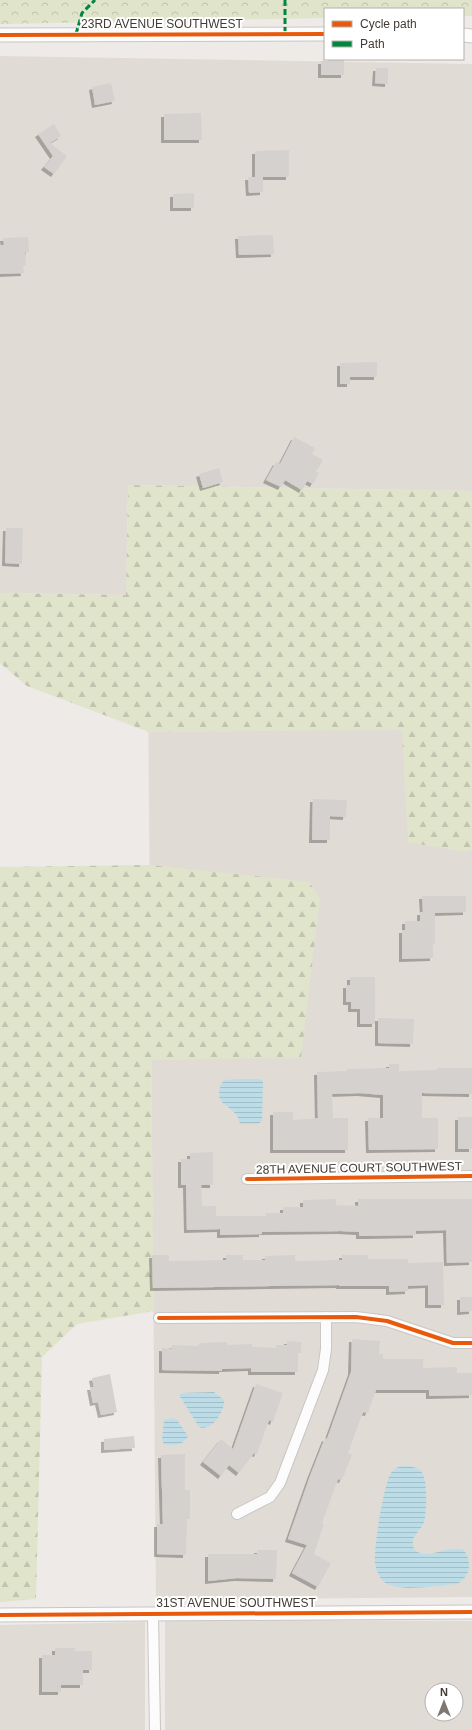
<svg xmlns="http://www.w3.org/2000/svg" width="472" height="1730" font-family="Helvetica,sans-serif">
<style>
.residential{fill:#e1dbd5;fill-rule:evenodd}
.forest{fill:url(#forest-firs)}
.park{fill:url(#park-crowns)}
.water{fill:url(#water-rules)}
.building{fill:#d5d1cf;filter:url(#shadow)}
.lines{fill:none;stroke-linecap:round;stroke-linejoin:round}
.minor-casing{stroke:#c9c6c4;stroke-width:12}
.tertiary-casing{stroke:#c9c6c4;stroke-width:15}
.minor{stroke:#fcfcfc;stroke-width:10}
.tertiary{stroke:#fcfcfc;stroke-width:13}
.quiet{stroke:#00873e;stroke-width:3;stroke-dasharray:6 3;stroke-linecap:butt}
.cycleway-casing{stroke:#fff;stroke-width:6}
.cycleway{stroke:#e8590c;stroke-width:4}
.labels{text-anchor:middle;stroke-width:4;stroke-linejoin:round;paint-order:stroke}
.street-label{font-size:12px;fill:#413a35;stroke:#fff}
</style>
<defs>
<pattern id="forest-firs" width="22" height="20" patternUnits="userSpaceOnUse"><rect width="22" height="20" fill="#dfe4ca"/><path d="M5 1l3.5 6h-7zM16 11l3.5 6h-7z" fill="#c1c4ae"/></pattern>
<pattern id="park-crowns" width="20" height="18" patternUnits="userSpaceOnUse"><rect width="20" height="18" fill="#dfe4ca"/><path d="M2 6a3 3 0 1 1 6 0M12 15a3 3 0 1 1 6 0" fill="none" stroke="#c1c4ae"/></pattern>
<pattern id="water-rules" width="6" height="5" patternUnits="userSpaceOnUse"><rect width="6" height="5" fill="#bcdde7"/><path d="M0 2.5h6" fill="none" stroke="#a3bec7"/></pattern>
<filter id="shadow"><feDropShadow dx="-3" dy="3" stdDeviation="0" flood-color="#0004"/></filter>
</defs>
<rect width="100%" height="100%" fill="#edeae8"/>
<path class="residential" d="M0,56L472,64V491L128,485L126,595L0,593Z
M472,691V1597L156,1600L148,693Z
M165,1620L472,1621V1730H165ZM432,1690H456V1714H432Z
M145,1622V1730H0V1625Z"/>
<path class="forest" d="M128,485L472,491V850L464,852L408,842L402,730L149,732L27,686L0,663V593L126,595Z
M150,865L309,882L320,898L301,1058L151,1060L154,1311L77,1324L42,1357L36,1599L0,1602V867Z"/>
<path class="park" d="M0,0H472V16H463V9H325V18L0,24Z"/>
<path class="water" d="M236,1079H261L263,1082L262,1121L258,1124H241C238,1121 239,1119 237,1116C228,1102 214,1106 221,1084L225,1080Z
M214,1392L224,1400C225,1411 212,1432 199,1427L179,1395L182,1393Z
M174,1418L177,1420L188,1436C183,1446 173,1446 164,1444L162,1440L164,1420Z
M404,1466C409,1466 417,1467 421,1471C428,1479 427,1512 424,1522C422,1529 415,1533 413,1540C412,1544 413,1548 416,1551C426,1558 441,1550 452,1549C456,1549 460,1549 464,1550C472,1561 471,1577 457,1584C439,1585 400,1593 384,1582C379,1577 376,1570 375,1563C373,1551 384,1483 391,1473C394,1468 398,1467 404,1466Z"/>
<path class="building" d="M328,59L344,60V75H321V61H328Z
M376,68H388V84L375,83Z
M111,83L115,101L95,105L92,87Z
M201,113L202,140H164V114Z
M54,124L61,136L50,143L67,156L54,174L44,167L53,156L38,134Z
M289,150V177H263V192L249,193L248,177H255V151Z
M194,193V208H173V194Z
M273,235L274,254L239,255L238,236Z
M28,237L29,252H25L26,265L23,266L24,273L0,274V245H4L3,238Z
M377,362V377H350V384H340V363Z
M294,437L315,448L312,454L323,460L316,472L319,473L313,484L307,481L302,490L285,480L281,487L266,480L276,462L280,464Z
M219,468L223,482L203,488L199,474Z
M6,528H23L22,564L5,563Z
M313,799L347,800L346,817L330,816V840H312Z
M422,896H466V912L435,913V944H433V958L402,959V930H405V921H420V912H423Z
M350,977H375V1024H360V1009H351V1002H346V985H350Z
M378,1018L414,1019L413,1044L378,1043Z
M389,1064H399V1071L437,1070V1068H472V1094L422,1093V1118H438V1149L369,1150L368,1118H383V1095L360,1093L332,1094L333,1118H348V1150H273V1112H293V1120L318,1118L317,1072L347,1071V1069L389,1068Z
M458,1117H472V1149H458Z
M213,1152V1185H201L202,1206H216V1216H266V1213H283V1207H303V1200L336,1199V1205L358,1206V1199H472V1262L447,1263L446,1230L416,1231V1235L368,1236H359V1232L341,1231L262,1232V1234L220,1235V1229L187,1230L186,1185H181V1159H190V1153Z
M152,1255H169V1261L226,1260V1255H243V1260H265V1256L295,1255V1261L342,1260V1255H368V1259H408V1263L443,1262L444,1305H428V1285L408,1286V1291L389,1292V1286H339V1285L153,1288Z
M460,1297H472V1311L460,1312Z
M352,1339L380,1341L379,1354H383V1359H423V1368L457,1367V1373H472V1395L429,1396V1390H376L368,1413L363,1412L348,1453L352,1455L342,1480L338,1479L322,1523L324,1524L314,1554L331,1563L318,1587L292,1573L307,1545L288,1539L310,1476L325,1438L327,1439L351,1372Z
M287,1341L301,1342V1353H298V1372H251V1368L222,1369V1371L162,1370V1348L172,1349V1345L199,1346V1343L227,1342V1345L252,1344V1347L276,1348V1345H287Z
M110,1374L117,1412L101,1415L98,1402L93,1403L90,1387H94L92,1378Z
M256,1384L283,1393L273,1422L269,1420L257,1454L254,1453L239,1473L229,1465L221,1476L203,1462L221,1439L233,1449Z
M134,1436L135,1448L104,1450V1439Z
M185,1454V1490H190V1519H187L186,1555L157,1554V1524H163L161,1455Z
M257,1550H277L276,1579L237,1578L208,1581V1554H257Z
M55,1648H75V1651H92V1670H83V1685H61V1692H42V1655H55Z"/>
<g class="lines">
<defs>
<path id="minor" d="M247,1179L472,1176
M159,1318L356,1317L387,1321L453,1343H472
M237,1514L270,1497L280,1483L323,1370L326,1349V1317
M153,1614L155,1730"/>
<path id="tertiary" d="M0,35L325,34
M463,35L472,36
M0,1615L472,1612"/>
</defs>
<use href="#minor" class="minor-casing"/>
<use href="#tertiary" class="tertiary-casing"/>
<use href="#minor" class="minor"/>
<use href="#tertiary" class="tertiary"/>
<path class="quiet" d="M285,0V34
M76,34L82,13L95,0"/>
<defs>
<path id="cycleway" d="M0,35L325,34
M247,1179L472,1176
M159,1318L356,1317L387,1321L453,1343H472
M0,1615L472,1612"/>
</defs>
<use href="#cycleway" class="cycleway-casing"/>
<use href="#cycleway" class="cycleway"/>
</g>
<g class="labels">
<g class="street-label">
<text x="162" y="28">23RD AVENUE SOUTHWEST</text>
<text transform="translate(359 1168) rotate(-1)" y="4">28TH AVENUE COURT SOUTHWEST</text>
<text x="236" y="1607">31ST AVENUE SOUTHWEST</text>
</g>
</g>
<rect x="324" y="8" width="140" height="52" fill="#ffffff" stroke="#b3b0ae"/>
<rect x="332" y="21" width="20" height="6" fill="#e8590c" stroke="#b3b0ae"/>
<text x="360" y="28" font-size="12" fill="#413a35">Cycle path</text>
<rect x="332" y="41" width="20" height="6" fill="#00873e" stroke="#b3b0ae"/>
<text x="360" y="48" font-size="12" fill="#413a35">Path</text>
<g transform="translate(444 1702)"><circle r="19" fill="#ffffff" stroke="#b3b0ae"/>
<path d="M0-3L7 15L0 10L-7 15Z" fill="#7d7874"/>
<text y="-6" font-size="11" font-weight="bold" text-anchor="middle" fill="#413a35">N</text>
</g>
</svg>
